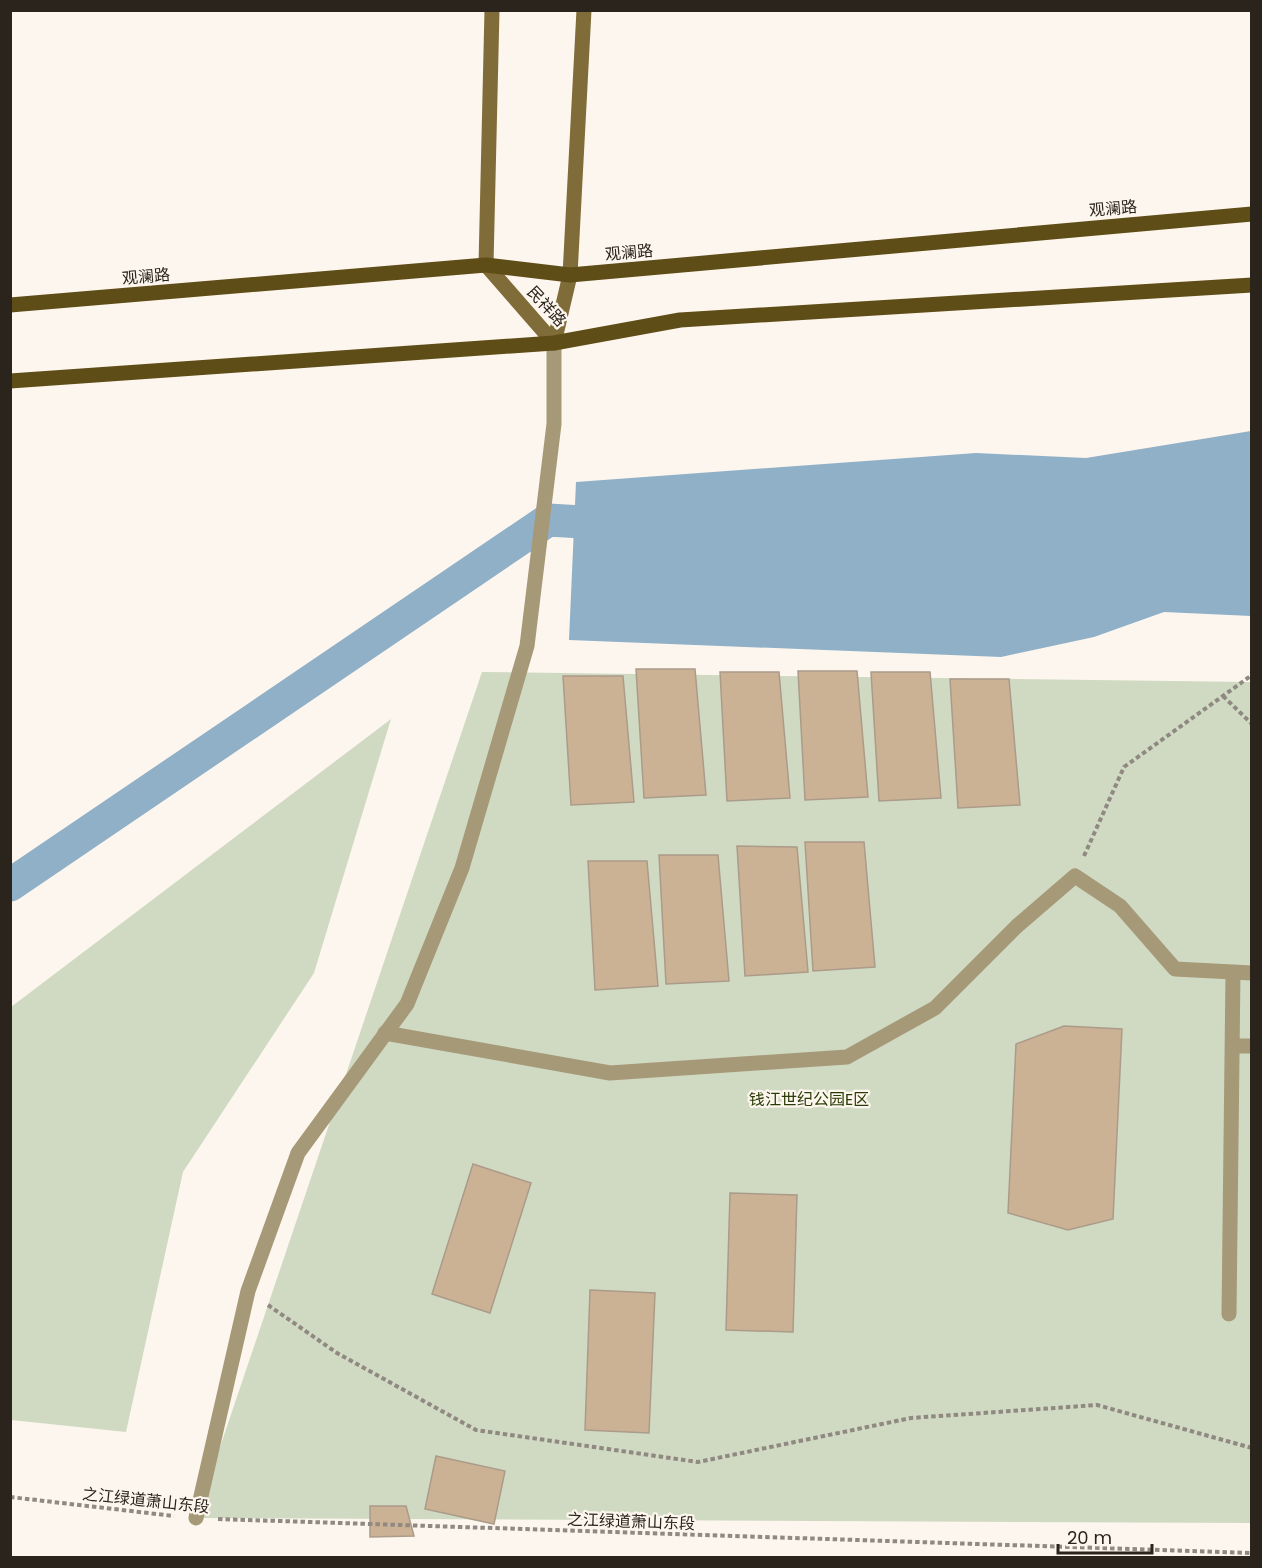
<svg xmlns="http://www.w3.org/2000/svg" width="1262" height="1568" font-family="Poppins,'Noto Sans SC',sans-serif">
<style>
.green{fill:#d0dac3}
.water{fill:#90b0c8}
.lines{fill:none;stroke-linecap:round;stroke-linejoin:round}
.canal{stroke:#90b0c8;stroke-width:33}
.building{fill:#cbb295;stroke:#ab9b89;stroke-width:1.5}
.path{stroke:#908982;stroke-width:4;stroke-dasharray:4.5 3;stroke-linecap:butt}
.service{stroke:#a69978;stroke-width:15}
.minor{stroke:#a69978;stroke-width:15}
.secondary{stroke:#7f6c38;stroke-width:15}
.primary{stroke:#5f4d17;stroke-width:15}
.labels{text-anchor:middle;stroke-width:4.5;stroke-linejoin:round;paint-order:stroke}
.street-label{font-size:16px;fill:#2a241d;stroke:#fdf6ee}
.park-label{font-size:16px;fill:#2a3c06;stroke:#fdf6ee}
</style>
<rect width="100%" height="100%" fill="#fdf6ee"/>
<path class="green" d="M482,672L1251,682V1523L196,1518Z
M391,719L314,973L183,1172L126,1432L11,1420V1007Z"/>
<path class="water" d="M1251,431V616L1164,612L1094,637L1001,657L569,640L576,482L976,453L1086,458Z"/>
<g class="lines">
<path class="canal" d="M10,885L548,520L617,524"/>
</g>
<path class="building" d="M636,669H695L706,795L644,798Z
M798,671H857L868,797L805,800Z
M720,672H779L790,798L727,801Z
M871,672H930L941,798L879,801Z
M563,676H623L634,802L571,805Z
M950,679H1009L1020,805L958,808Z
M805,842H864L875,967L813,971Z
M737,846L797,847L808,972L745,976Z
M659,855H718L729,981L666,984Z
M588,861H647L658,986L595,990Z
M1064,1026L1122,1029L1113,1219L1068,1230L1008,1213L1016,1044Z
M473,1164L531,1183L490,1313L432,1294Z
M730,1193L797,1195L793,1332L726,1330Z
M590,1290L655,1293L649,1433L585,1430Z
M436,1456L505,1471L494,1524L425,1509Z
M370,1506H406L414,1536L370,1537Z"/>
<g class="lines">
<path class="path" d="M1223,696L1252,724
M1084,856L1124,767L1252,675
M268,1305L337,1353L476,1430L698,1462L911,1418L1097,1405L1252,1448
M10,1497L174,1516
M218,1519L1252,1553"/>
<path class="service" d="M385,1033L610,1073L847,1057L935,1008L1017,926L1075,876L1120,906L1175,969L1252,973
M1232,1046H1252
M1229,1314L1233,972"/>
<path class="minor" d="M196,1518L248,1291L298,1153L407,1004L462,868L527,646L554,424V343"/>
<path class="secondary" d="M492,10L486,265L554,343
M554,343L570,275L584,10"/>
<path class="primary" d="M10,305L486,265L570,275L1252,214
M10,381L554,343L680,320L1252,285"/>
</g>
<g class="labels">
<g class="street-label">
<text transform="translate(1113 208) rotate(-5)" y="6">观澜路</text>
<text transform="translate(629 252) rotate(-5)" y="6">观澜路</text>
<text transform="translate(146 276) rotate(-5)" y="6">观澜路</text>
<text transform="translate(547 306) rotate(47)" y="6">民祥路</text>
<text transform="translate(146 1500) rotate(6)" y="6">之江绿道萧山东段</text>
<text transform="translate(631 1521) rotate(2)" y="6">之江绿道萧山东段</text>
</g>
<g class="park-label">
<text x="809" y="1105">钱江世纪公园E区</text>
</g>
</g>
<rect width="1262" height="1568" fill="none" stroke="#2a241d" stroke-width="24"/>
<path d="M1058 1544v9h94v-9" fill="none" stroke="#2a241d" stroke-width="3"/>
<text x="1067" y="1544" font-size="18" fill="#2a241d" stroke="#fdf6ee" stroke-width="4.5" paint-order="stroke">20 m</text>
</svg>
